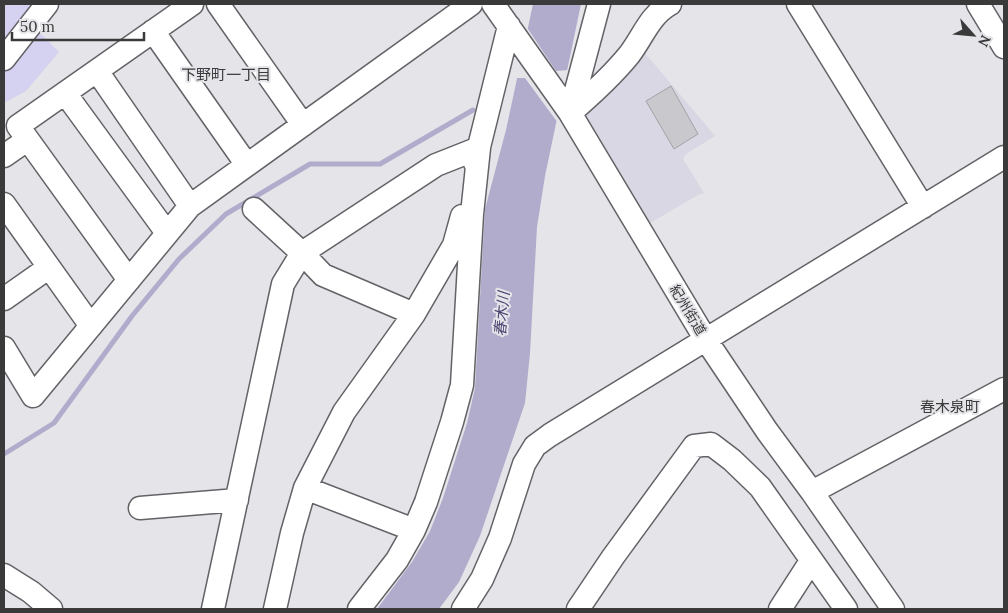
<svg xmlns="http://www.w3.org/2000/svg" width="1008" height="613" font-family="Lora,'Noto Sans JP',serif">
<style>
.built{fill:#d9d7e3}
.green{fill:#d5d1f0}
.water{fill:#b1accc}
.pier{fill:#e4e4e9}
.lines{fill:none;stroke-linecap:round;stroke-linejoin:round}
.stream{stroke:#b1accc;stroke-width:5}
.building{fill:#c8c8cd;stroke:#a3a2a6}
.minor-casing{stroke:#636266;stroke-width:25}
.minor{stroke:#fff;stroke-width:22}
.labels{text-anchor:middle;stroke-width:4;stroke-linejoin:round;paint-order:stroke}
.street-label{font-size:14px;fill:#3a3a3b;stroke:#e4e4e9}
.neighbourhood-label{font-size:15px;fill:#3a3a3b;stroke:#e4e4e9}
.water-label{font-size:15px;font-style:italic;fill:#4c4371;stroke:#e4e4e9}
</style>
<rect width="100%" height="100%" fill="#e4e4e9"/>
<path class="built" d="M640,47L715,136L686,154L683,159L704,193L698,195L650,223L586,122L585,112Z"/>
<path class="green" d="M4,4H40L37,30L59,52L26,91L4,103Z"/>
<path class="water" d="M533,4H581L545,176L537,227L530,353L525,403L480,536L459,582L439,609H377L412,562L430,531L443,498L467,423L475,388L485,209L506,130Z"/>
<path class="pier" d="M526,26L556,71L568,70L558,123L525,78H514Z"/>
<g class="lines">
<path class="stream" d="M4,454L54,423L132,316L179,259L226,214L310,164H380L473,110"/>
</g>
<path class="building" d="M671,86L698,134L674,149L646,101Z"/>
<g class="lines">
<defs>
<path id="minor" d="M218,4L303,125
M493,4L570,113L706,340L767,431L812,492L893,609
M798,4L923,207
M978,4L1004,47
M153,31L247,165
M4,59L47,4
M97,71L190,206
M65,93L167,233
M570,113C591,95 611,77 629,55C643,37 649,16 670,4
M570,113L599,4
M4,156L27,140
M475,163L509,26
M4,204L91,326
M254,209L302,253L323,275L414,314
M129,280L18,126L192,4
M4,299L48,268
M4,348L33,396L190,206L471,4
M305,488L414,530
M812,492L1004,389
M140,508L237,500
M4,575L31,592L51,609
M213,609L283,284L302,253L436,165L479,148L472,214L462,385L452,422L426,502L414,530L397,560L359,609
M275,609L292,533L305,488L344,412L414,314L454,245L462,216
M463,609L482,579L500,538L524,464L535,446L550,435L1004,157
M578,609L613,557L694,446L711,444L732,460L760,487L846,609
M780,609L811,561"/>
</defs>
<use href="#minor" class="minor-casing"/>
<use href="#minor" class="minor"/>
</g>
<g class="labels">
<g class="street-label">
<text transform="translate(688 310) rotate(59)" y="5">紀州街道</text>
</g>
<g class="neighbourhood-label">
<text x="226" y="80">下野町一丁目</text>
<text x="950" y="412">春木泉町</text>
</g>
<g class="water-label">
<text transform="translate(502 314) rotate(-85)" y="5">春木川</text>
</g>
</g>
<rect width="1008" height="613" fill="none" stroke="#3a3a3b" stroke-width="10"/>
<g transform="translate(973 35) rotate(117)" stroke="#e4e4e9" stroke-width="4" paint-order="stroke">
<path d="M0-4L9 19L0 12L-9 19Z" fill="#3a3a3b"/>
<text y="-8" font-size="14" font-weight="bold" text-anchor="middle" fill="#3a3a3b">N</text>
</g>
<path d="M12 32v8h132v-8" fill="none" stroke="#3a3a3b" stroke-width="2.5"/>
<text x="20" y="32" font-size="15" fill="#3a3a3b" stroke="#e4e4e9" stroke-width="4" paint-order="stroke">50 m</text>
</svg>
